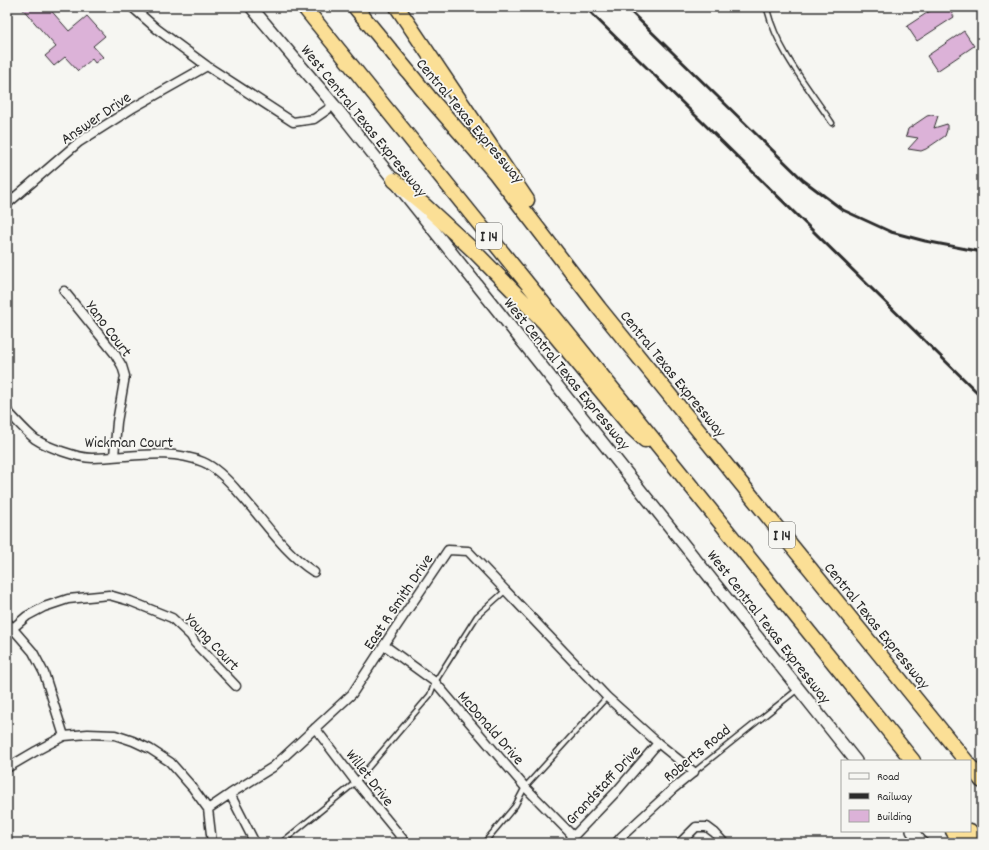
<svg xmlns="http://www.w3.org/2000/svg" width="989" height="850" font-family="Dekko,sans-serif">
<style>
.building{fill:#dcb2d8;stroke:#2b2b2b}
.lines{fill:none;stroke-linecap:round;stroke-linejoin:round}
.lane-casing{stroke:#2b2b2b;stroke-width:7}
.street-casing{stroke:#2b2b2b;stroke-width:11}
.secondary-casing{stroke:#2b2b2b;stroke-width:14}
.highway-casing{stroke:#2b2b2b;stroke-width:17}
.lane{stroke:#f6f6f2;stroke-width:4}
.street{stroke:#f6f6f2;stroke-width:8}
.secondary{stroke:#f6f6f2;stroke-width:11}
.highway{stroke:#fbdf96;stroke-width:14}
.rail{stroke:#2b2b2b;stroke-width:3}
.labels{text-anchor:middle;stroke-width:3.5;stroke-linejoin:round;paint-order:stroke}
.shield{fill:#f6f6f2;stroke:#686867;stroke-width:1}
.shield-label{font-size:15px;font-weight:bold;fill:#2b2b2b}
.street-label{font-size:16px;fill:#2b2b2b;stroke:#f6f6f2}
</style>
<rect width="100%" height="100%" fill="#f6f6f2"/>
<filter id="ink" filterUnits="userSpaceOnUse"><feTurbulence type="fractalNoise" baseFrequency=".025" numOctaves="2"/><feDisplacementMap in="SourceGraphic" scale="8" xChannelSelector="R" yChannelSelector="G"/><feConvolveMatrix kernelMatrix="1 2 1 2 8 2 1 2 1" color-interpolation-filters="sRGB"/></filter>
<g filter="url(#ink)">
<path class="building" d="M21,7H48L69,31L87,16L105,36L93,46L103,57L95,63L92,59L78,71L65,57L54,66L45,56L56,47Z
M936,7H948L954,17L917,41L907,26Z
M964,31L974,46L937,71L927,56Z
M931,115L938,116L934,128L947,124V130L945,136L926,149L921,151L908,149L918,138L906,136L908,129L927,116Z"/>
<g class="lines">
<defs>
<path id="lane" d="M768,7L767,9C778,52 808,87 832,123
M694,772L798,689
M281,843L356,782L430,695L435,682L477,616L505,591
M484,843L515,806L525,787L607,697"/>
<path id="street" d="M132,7L157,29L207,66L293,122L314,119L334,105
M7,204L79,142L131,109L207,66
M64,291L115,354L122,366L125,376L117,422L114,456
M7,411C16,420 25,431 35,439C47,447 78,458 92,458C129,458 167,447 203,462C217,468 229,481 239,493C263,519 283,552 314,572
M7,622L33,652L44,673L64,736
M13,628L27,616L44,607L68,599L109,595L130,601L172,618L191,636L195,643L236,686
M384,645L435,682L525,787L573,836
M315,728L356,782L406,843
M7,768L36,751L64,736L88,734L115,735L133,741L150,749L170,762L192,787L208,809L212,843
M230,794L255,843
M208,809L230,794L273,767L352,694L384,645L448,550L468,551L607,697L658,743L694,772L673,789L621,837L616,843
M567,843L616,792L658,743
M680,843L696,827H707L715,833L724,843"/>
<path id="secondary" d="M251,7L334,105L856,761
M912,831L922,843"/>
<path id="highway" d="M304,7L913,761
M355,7L429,97L496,174L599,308L966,761
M397,7L527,200
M394,180L424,205L474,251L544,322L631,427L645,440
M970,766L982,781
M953,831L963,843
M970,831L979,843"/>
</defs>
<use href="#lane" class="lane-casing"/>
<use href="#street" class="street-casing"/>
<use href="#secondary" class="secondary-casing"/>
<use href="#highway" class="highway-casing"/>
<use href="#lane" class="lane"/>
<use href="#street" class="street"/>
<use href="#secondary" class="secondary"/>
<use href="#highway" class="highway"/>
<path class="rail" d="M585,7L982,397
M626,7L803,180L843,210L891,232L925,241L982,252"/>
</g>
</g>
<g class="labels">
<g class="shield">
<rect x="476" y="223" width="26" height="26" rx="3"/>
<rect x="769" y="522" width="26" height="26" rx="3"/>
</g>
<g class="shield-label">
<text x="489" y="241">I 14</text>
<text x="782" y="540">I 14</text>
</g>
<g class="street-label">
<text transform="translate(95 117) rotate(-34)" y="6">Answer Drive</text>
<text transform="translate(365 120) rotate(51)" y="6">West Central Texas Expressway</text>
<text transform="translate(471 120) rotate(50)" y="6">Central Texas Expressway</text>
<text transform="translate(110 328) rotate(53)" y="6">Yano Court</text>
<text transform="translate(568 373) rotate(51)" y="6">West Central Texas Expressway</text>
<text transform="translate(674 373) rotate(51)" y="6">Central Texas Expressway</text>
<text x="129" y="447">Wickman Court</text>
<text transform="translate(397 601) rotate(-56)" y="6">East R Smith Drive</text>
<text transform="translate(878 625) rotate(51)" y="6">Central Texas Expressway</text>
<text transform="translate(770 626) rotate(52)" y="6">West Central Texas Expressway</text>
<text transform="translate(213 641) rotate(47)" y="6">Young Court</text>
<text transform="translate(492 727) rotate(49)" y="6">McDonald Drive</text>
<text transform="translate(696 752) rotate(-39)" y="6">Roberts Road</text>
<text transform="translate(371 777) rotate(52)" y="6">Willet Drive</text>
<text transform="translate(602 784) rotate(-47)" y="6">Grandstaff Drive</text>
</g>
</g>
<rect width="989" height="850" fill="none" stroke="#f6f6f2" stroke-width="24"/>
<rect x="12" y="12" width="965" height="826" fill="none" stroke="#2b2b2b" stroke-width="1.5" filter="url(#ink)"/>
<rect x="841" y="760" width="130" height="72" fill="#f6f6f2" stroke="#a5a5a2"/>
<rect x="849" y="773" width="20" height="6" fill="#f6f6f2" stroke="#a5a5a2"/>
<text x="877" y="780" font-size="12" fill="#2b2b2b">Road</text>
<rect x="849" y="793" width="20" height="6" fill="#2b2b2b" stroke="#a5a5a2"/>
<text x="877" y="800" font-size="12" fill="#2b2b2b">Railway</text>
<rect x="849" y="810" width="20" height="12" fill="#dcb2d8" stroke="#a5a5a2"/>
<text x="877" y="820" font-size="12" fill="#2b2b2b">Building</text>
</svg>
